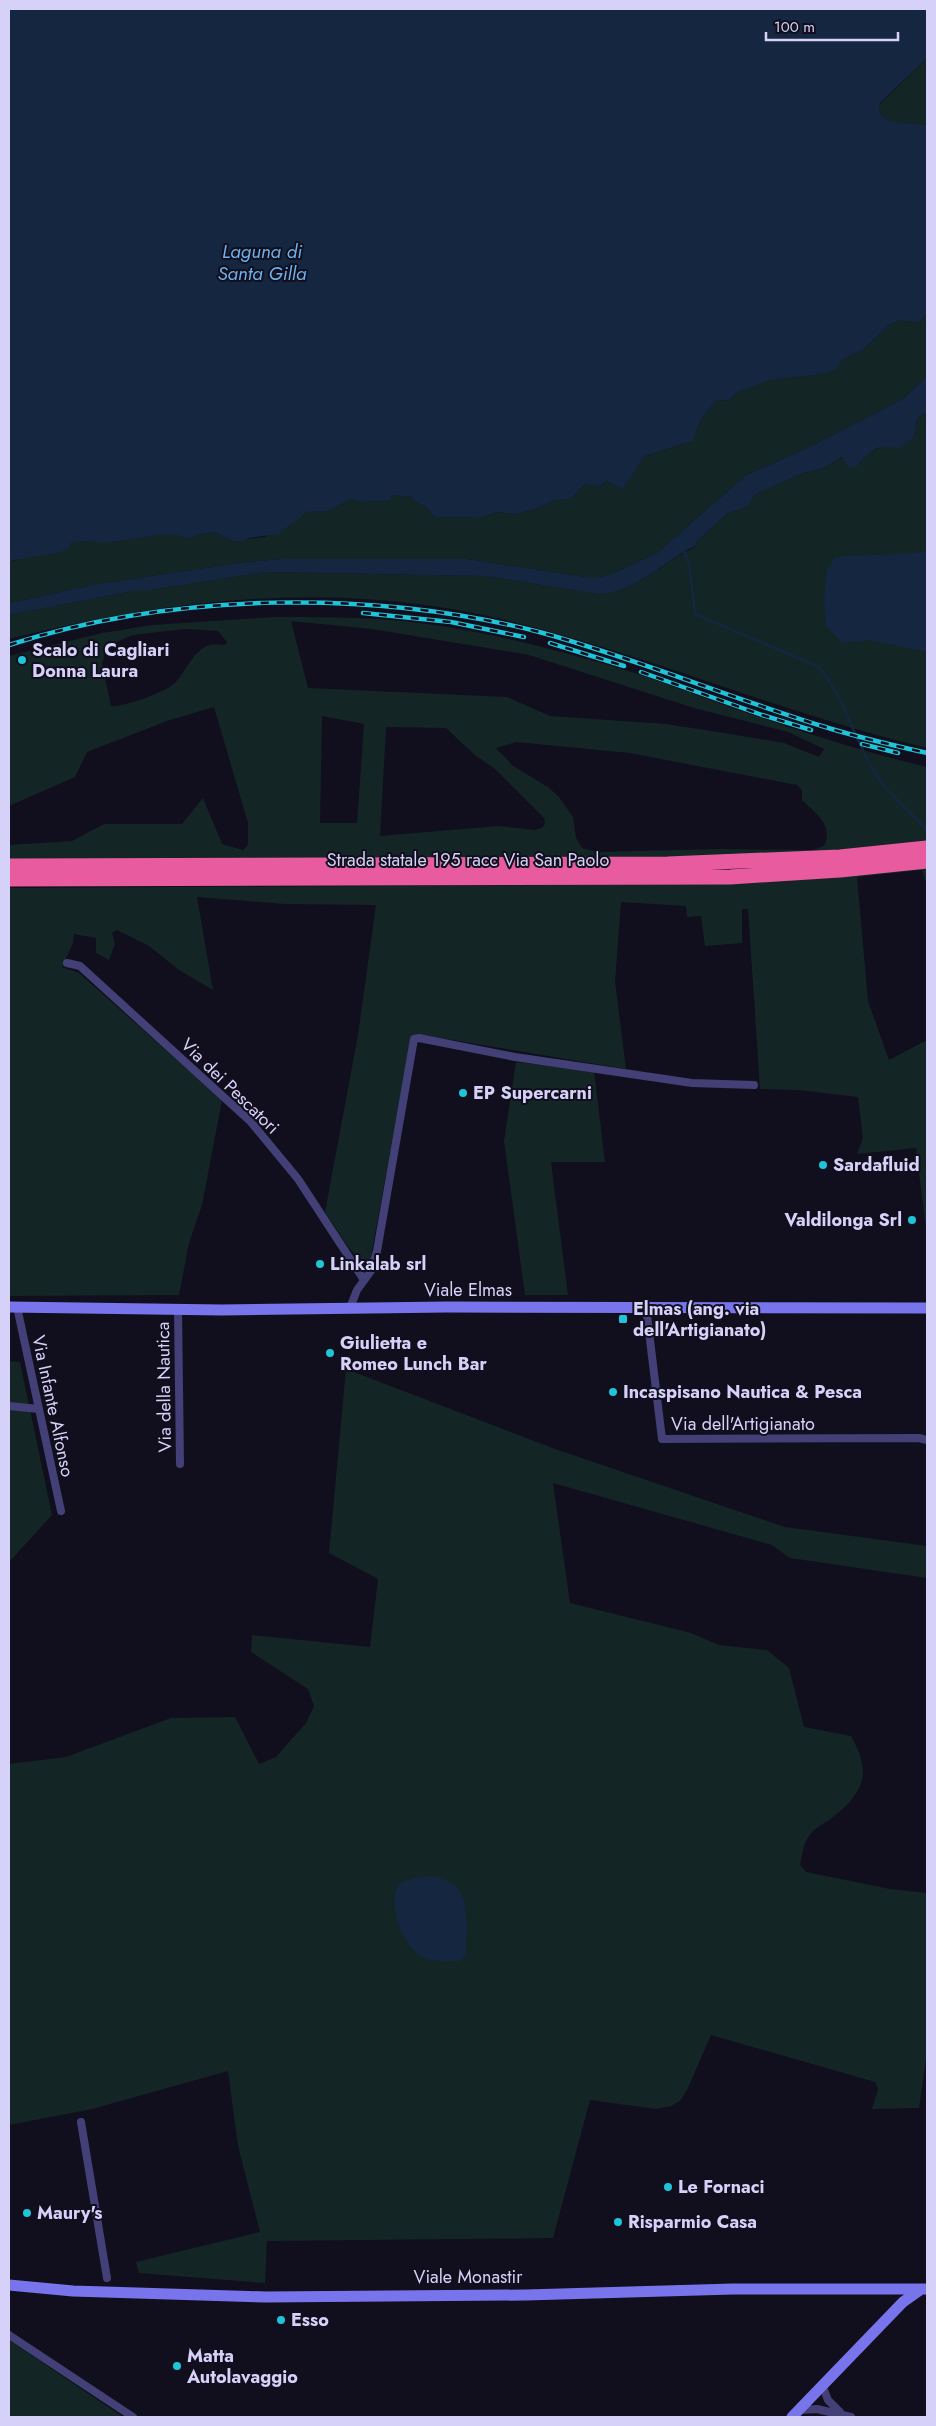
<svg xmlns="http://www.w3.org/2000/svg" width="936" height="2426" font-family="Jost,sans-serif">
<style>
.green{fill:#132625;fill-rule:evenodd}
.water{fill:#152640}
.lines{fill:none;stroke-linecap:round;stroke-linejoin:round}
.stream{stroke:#152640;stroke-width:2.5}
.street{stroke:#424076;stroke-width:8}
.secondary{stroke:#7875ec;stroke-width:11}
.highway{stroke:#e85c9f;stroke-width:15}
.rail-casing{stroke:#1ec4d7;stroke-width:4.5}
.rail{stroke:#110f1d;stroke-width:2.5;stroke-dasharray:8;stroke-linecap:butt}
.poi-dot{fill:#1ec4d7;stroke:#110f1d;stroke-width:2}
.labels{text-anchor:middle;stroke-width:4;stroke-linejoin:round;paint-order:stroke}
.poi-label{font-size:18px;font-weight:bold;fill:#d6d1f9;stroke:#110f1d;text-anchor:start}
.street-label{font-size:18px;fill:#d6d1f9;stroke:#110f1d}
.water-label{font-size:19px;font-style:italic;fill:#6db0eb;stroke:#110f1d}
</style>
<rect width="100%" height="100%" fill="#110f1d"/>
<path class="green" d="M927,58V125L889,121L879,113V105Z
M927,313V376L903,399L807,448L746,475L657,553L609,575L593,578L467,559H282L246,562L97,584L9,603V563C12,561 78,539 82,539C90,539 98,542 106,542C134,542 162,527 189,539L198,535L215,532L232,541L264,537L289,527L294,521L307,512L329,511L351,499L361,502L389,501L392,495L412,497L414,501L426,507L435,517L479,518L497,512L514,514L533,510L557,499H571L585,484L599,487L607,481L623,489L645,456L693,441L701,420L716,401L729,400L738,391L771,380L822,374L843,359L863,350L888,326L900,320L919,323Z
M927,412V748C784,714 649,655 506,620C338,580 174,597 9,639V615L138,590H151L265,572L484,576L598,594C635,594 664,561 695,547V543L728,513L748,507L754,495L801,474L824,468L843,457L861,463C870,445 896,443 914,437L917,419Z
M274,617C313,617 353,617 391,620C473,627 554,649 632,672C657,680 682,690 707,699C778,724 854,750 927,767V879L925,880L922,870L857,877L868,1001L889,1060L925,1041L927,1042V1236L916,1148L857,1154L863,1138L858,1097L799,1090L760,1089L748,909H742V943L705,946L701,916L687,917L686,906L621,902L615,982L626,1069L423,1035L417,1034L411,1038L371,1256L367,1268L349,1248L325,1212L358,1035L376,905L285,904L197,897L213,990L179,970L149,946L117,930L112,933L115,944L109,960L96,953V938L74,934L73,943L62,967L79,973L222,1100L202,1205L189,1243L179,1295L9,1296V888L546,885L837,878L840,851L670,857L9,859V845L72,841L104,824H182L203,798L222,844L243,850L248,845V823L214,707L167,721L87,752L75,777L9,806V656L102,633L152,625ZM291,621L372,629L529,655L694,708L788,732L824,749L819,757L784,743L718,732L666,724L550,716L507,697L308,688ZM184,629L218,631L227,642L226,645C221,645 214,644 210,645C194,649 186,671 176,682C167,692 124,707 111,706L102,664L107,646L133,635ZM322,716L364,724L357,823H320ZM386,727L446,728L476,756L494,768L544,818L545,824L542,828L535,830L498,826L380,836ZM516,742L630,753L797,785L802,790V800C816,814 834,825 824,846L813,850L719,849L597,852L582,848L576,838L573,817L559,797L548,787L513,766L496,748Z
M516,1062L594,1071L605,1162H551L568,1295H525L504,1141Z
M9,1361L20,1362L52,1515L9,1562Z
M346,1369L555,1449L785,1527L927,1546V1578L790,1558L772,1545L553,1483L570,1603L691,1633L719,1645L767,1650L789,1668L804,1727L851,1736C871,1772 866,1791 833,1817C825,1823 814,1828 809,1836C803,1844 802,1856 800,1865L806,1872L890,1889L927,1893V2052L919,2108L872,2109L878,2089L875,2082L711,2035L687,2090L680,2101L671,2106L656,2109L590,2100L553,2238L267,2241L265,2283L139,2273L136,2262L260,2232L238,2146L228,2071L92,2109L9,2125V1764L66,1757L171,1718L235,1717L259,1764L276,1757L306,1723L314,1706L308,1689L251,1652L252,1635L370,1647L378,1579L329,1553Z
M9,2340L123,2417H9Z"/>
<path class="water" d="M9,9H927V58L879,104V113L889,121L927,125V313L919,323L900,320L888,326L863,350L843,359L836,369L822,374L771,380L739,391L729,400L716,401L701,420L693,441L645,456L623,489L607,481L599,487L585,484L571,499H557L533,510L514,514L497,512L479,518L435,517L426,507L413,501L412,497L392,495L389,501L361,502L351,499L329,511L307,512L279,534L249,538L243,541H232L215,532L198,535L189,539C162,527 132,543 104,542C91,542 83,539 70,543L69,548L58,553L14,560L9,563Z
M927,376V412L917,419L914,437L899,449C872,441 871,455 854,468L848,466L842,457L824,468L801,474L754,495L748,507L728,513L695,543V546C664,561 635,594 598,594L484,576L265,572L151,590H138L9,615V603L97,584L246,562L282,559H467L593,578L609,575L657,553L746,475L807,448L903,399Z
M927,551V652L869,640L842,643L826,626L824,598L827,570L835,557C866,554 897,556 927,551Z
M431,1876C476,1883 465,1919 466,1955L460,1961C454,1961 434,1961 429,1960C404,1953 386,1906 399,1884L415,1878Z"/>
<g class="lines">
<path class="stream" d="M684,552L689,564L695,614L819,667C848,702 856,750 884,786C896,800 914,816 927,830"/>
<path class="street" d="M67,963L80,966L250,1121L298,1179L364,1280
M17,1307L61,1511
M646,1307L662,1439L919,1438L927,1440
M350,1308L357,1290L371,1271L377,1251L414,1039L419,1038L515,1057L692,1083L754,1085
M178,1310L180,1464
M9,1406L39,1409
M81,2122L107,2278
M9,2335L133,2417
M822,2385L828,2400L840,2412
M799,2410L817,2409L851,2417"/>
<path class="secondary" d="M9,1307L222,1310L447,1307L927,1308
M9,2285L73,2291L266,2297L526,2295L733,2289H927
M792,2417L903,2302L920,2290"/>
<path class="highway" d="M9,866L668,864L840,857L927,848
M9,879L730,877L840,870L927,861"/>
<defs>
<path id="rail" d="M363,613L451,622L524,637
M550,643L624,666
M9,645C173,592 376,589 543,633C637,659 728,697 822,726C856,737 892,745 927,753
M641,672L762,715L811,730
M862,744L898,753"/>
</defs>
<use href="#rail" class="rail-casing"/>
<use href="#rail" class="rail"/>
</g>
<g class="poi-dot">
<circle cx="22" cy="660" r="5"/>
<circle cx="463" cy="1093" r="5"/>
<circle cx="823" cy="1165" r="5"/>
<circle cx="912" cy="1220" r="5"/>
<circle cx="320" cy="1264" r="5"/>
<rect x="618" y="1314" width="10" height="10" rx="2.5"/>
<circle cx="330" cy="1353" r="5"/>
<circle cx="613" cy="1392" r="5"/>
<circle cx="668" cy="2187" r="5"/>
<circle cx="27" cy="2213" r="5"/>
<circle cx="618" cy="2222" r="5"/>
<circle cx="281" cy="2320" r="5"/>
<circle cx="177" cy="2366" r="5"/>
</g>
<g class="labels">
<g class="poi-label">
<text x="32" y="656">Scalo di Cagliari<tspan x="32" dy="21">Donna Laura</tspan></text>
<text x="473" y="1099">EP Supercarni</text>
<text x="833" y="1171">Sardafluid</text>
<text x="902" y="1226" text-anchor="end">Valdilonga Srl</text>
<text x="330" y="1270">Linkalab srl</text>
<text x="633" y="1315">Elmas (ang. via<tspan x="633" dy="21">dell'Artigianato)</tspan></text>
<text x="340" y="1349">Giulietta e<tspan x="340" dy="21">Romeo Lunch Bar</tspan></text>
<text x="623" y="1398">Incaspisano Nautica &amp; Pesca</text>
<text x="678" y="2193">Le Fornaci</text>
<text x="37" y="2219">Maury's</text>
<text x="628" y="2228">Risparmio Casa</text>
<text x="291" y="2326">Esso</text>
<text x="187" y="2362">Matta<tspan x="187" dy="21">Autolavaggio</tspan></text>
</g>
<g class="street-label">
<text x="468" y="866">Strada statale 195 racc Via San Paolo</text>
<text transform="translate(230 1086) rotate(44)" y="6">Via dei Pescatori</text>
<text x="468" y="1296">Viale Elmas</text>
<text transform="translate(164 1387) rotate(-91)" y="6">Via della Nautica</text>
<text transform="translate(53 1406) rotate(78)" y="6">Via Infante Alfonso</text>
<text x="743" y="1430">Via dell'Artigianato</text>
<text x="468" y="2283">Viale Monastir</text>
</g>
<g class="water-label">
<text x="262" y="258">Laguna di<tspan x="262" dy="22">Santa Gilla</tspan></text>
</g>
</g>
<rect width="936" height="2426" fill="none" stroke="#d6d1f9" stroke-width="20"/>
<path d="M766 32v8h132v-8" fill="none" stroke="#d6d1f9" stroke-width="2.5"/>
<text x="774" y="32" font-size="15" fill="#d6d1f9" stroke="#110f1d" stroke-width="4" paint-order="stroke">100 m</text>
</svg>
